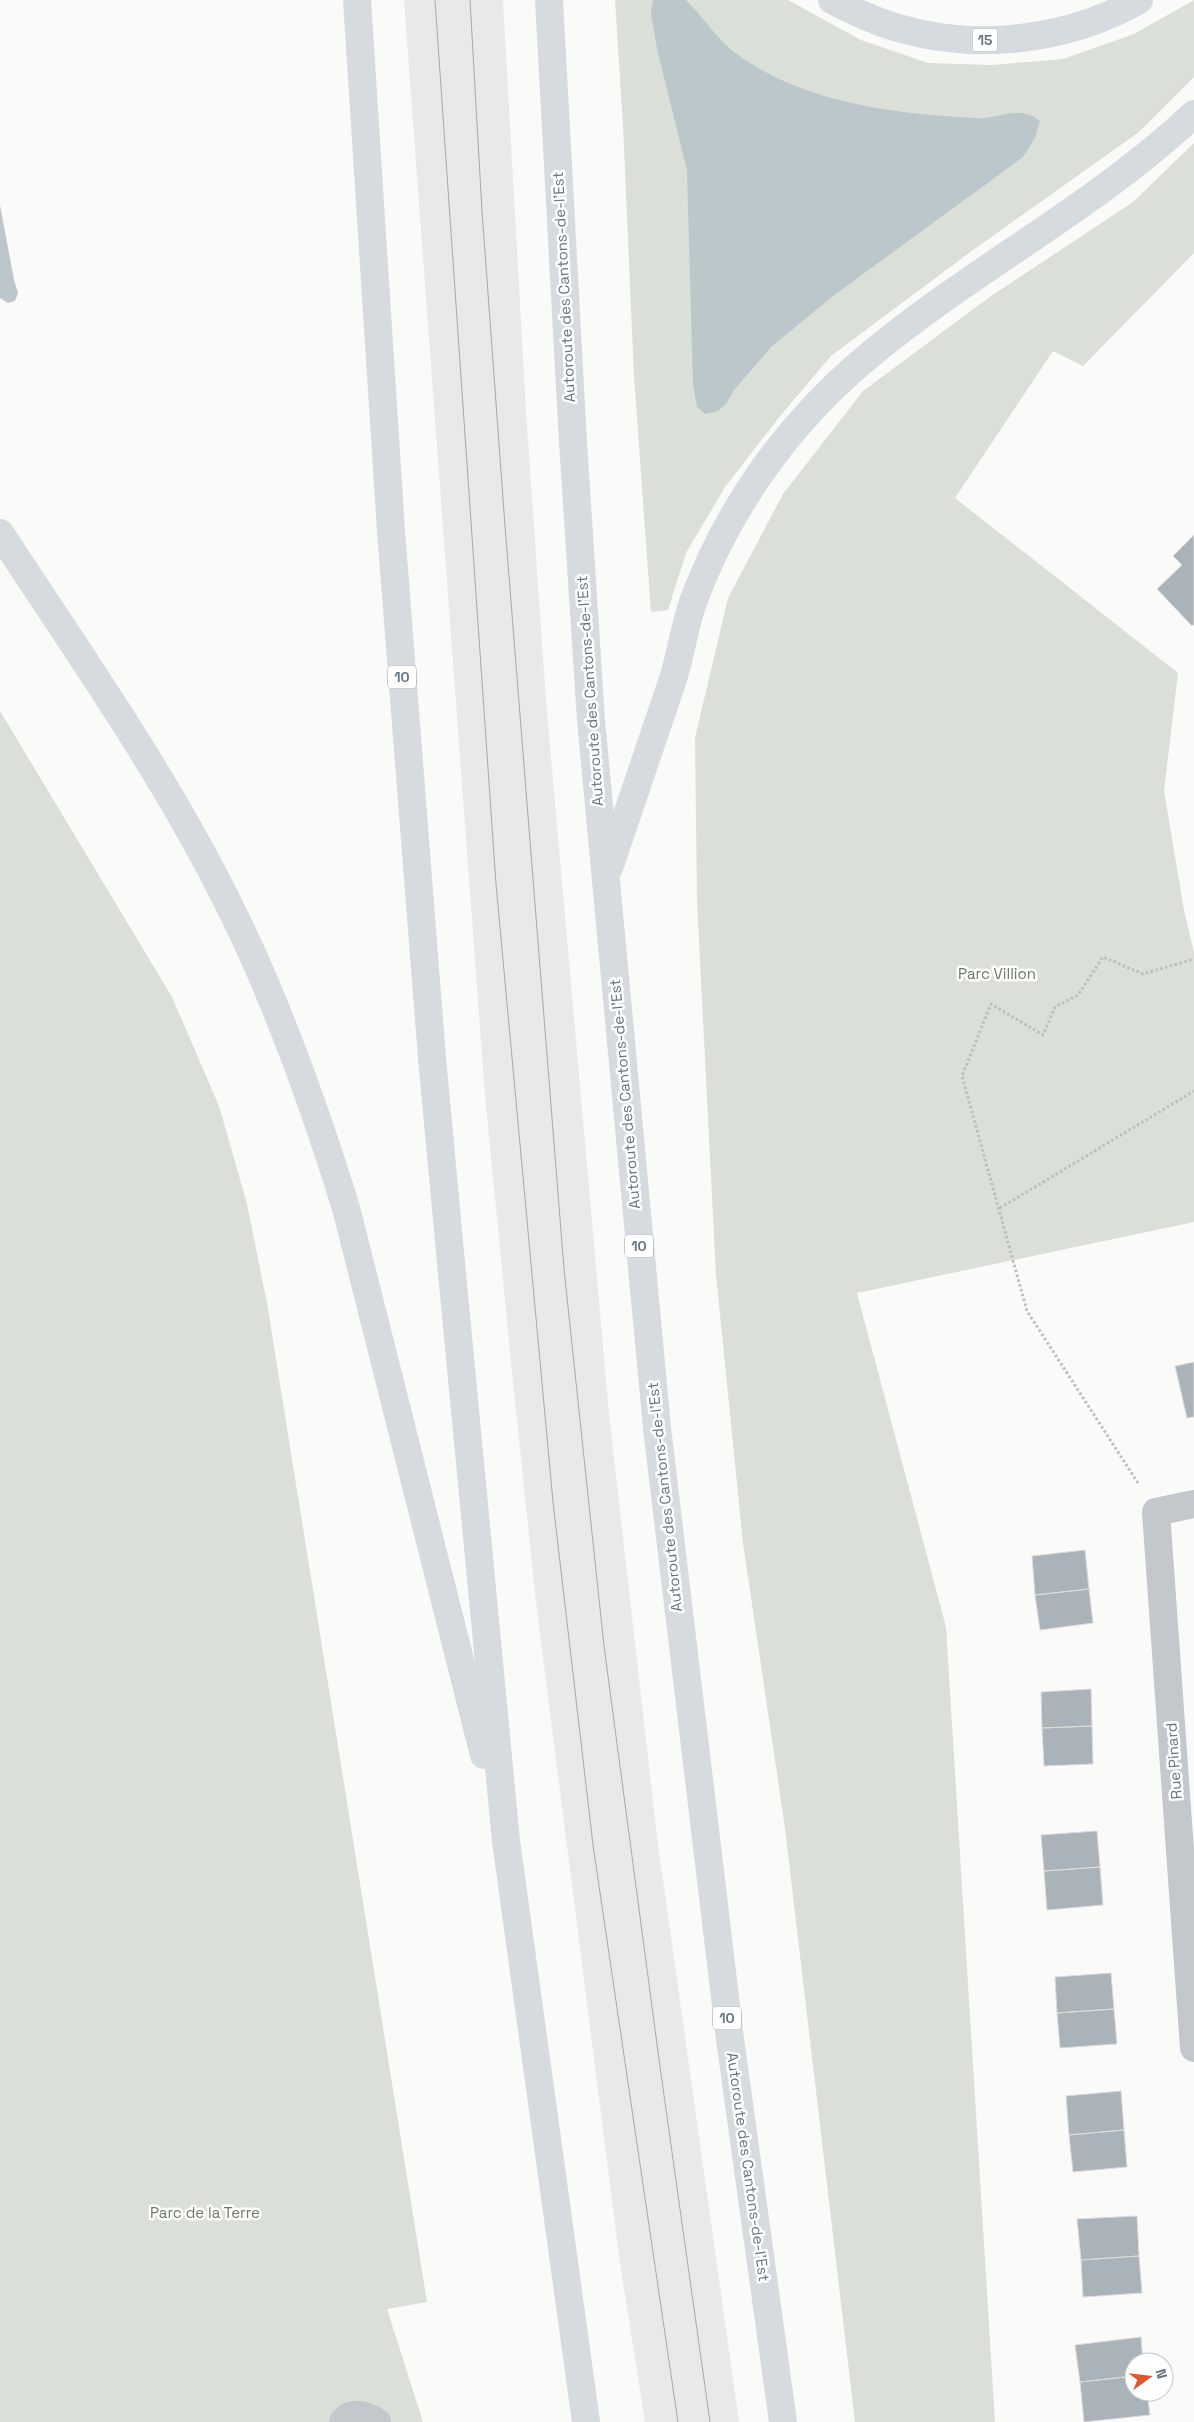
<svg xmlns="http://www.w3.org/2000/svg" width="1194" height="2422" font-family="'Space Grotesk',sans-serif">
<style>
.built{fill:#e8e9e9}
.green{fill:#dadfd7}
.water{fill:#bbc7cb}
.building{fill:#aab3b9;stroke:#dcdcda}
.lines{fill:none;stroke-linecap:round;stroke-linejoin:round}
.path{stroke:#bbbfc2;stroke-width:3;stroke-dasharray:2.5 2.5;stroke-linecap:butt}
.minor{stroke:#c3c8cc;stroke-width:28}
.highway{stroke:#d6dbdf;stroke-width:28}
.tram{stroke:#a2aab0;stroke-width:1}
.labels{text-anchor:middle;stroke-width:5;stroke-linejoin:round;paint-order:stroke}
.shield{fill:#fff;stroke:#939fa8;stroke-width:1}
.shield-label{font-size:14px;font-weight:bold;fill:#657683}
.street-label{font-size:15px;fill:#657683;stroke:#fff}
.park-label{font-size:15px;fill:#687a64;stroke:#fff}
</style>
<rect width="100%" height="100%" fill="#fafaf8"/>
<path class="built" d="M404,0H503L526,411L546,701L609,1414L657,1837L739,2422H645L620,2263L536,1602L512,1372L485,1095Z"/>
<path class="green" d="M615,0H788L861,40L928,63L992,65L1063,59L1134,34L1194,0V77L1139,132L973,250L831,356L781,415L725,487L686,553L668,610L651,612L634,376L623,125Z
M1194,143V253L1083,366L1053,351L955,498L1178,673L1164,791L1184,910L1194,953V1222L857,1293L946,1627L995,2422H855L785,1828L743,1543L716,1275L697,901L695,738L728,598L783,494L863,391L991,296L1133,202Z
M0,711L172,997L219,1106L247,1204L267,1303L427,2302L387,2309L423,2422H0Z"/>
<path class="water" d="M653,0H686C704,18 717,40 738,55C804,103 895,114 975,118C999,120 1019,103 1040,121L1035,138L1023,157L833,296L771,347L734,390L726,404L718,411L705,414L697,407L693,384L687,170L657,49L651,13Z
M0,205L14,280L18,293L15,301L8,303L0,298Z"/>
<path class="building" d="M1194,535V624L1192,626L1157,589L1182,565L1173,556Z
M1194,1362V1417L1187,1418L1175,1366Z
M1085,1550L1089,1589L1035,1595L1032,1556Z
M1089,1589L1093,1623L1040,1630L1035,1595Z
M1091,1689L1092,1726L1042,1728L1041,1692Z
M1092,1726L1093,1764L1044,1766L1042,1728Z
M1097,1831L1100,1867L1044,1871L1041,1835Z
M1100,1867L1103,1905L1047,1910L1044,1871Z
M1111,1973L1114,2009L1057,2013L1055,1977Z
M1114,2009L1117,2044L1060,2048L1057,2013Z
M1121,2091L1124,2130L1069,2135L1066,2096Z
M1124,2130L1127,2167L1073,2172L1069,2135Z
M1137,2216L1139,2256L1081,2260L1077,2219Z
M1139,2256L1142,2293L1083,2297L1081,2260Z
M1141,2337L1143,2362H1134V2376L1080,2382L1075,2345Z
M1134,2376V2392H1147L1150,2415L1084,2422L1080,2382Z"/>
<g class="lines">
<path class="path" d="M1000,1208L1194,1091
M1138,1483L1027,1311L962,1076L991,1004L1043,1035L1055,1007L1078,995L1103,957L1143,974L1194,959"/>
<path class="minor" d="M1194,1504L1156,1512L1194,2048
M343,2422C352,2410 367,2415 377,2422"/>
<path class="highway" d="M357,0L391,531L432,1058L453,1284L506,1841L586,2422
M549,0L573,442L591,720L657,1428L730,2039L783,2422
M832,0C855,12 878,23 902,29C979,51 1069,40 1139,0
M0,533C82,658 169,781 234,915C280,1009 315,1108 346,1208L484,1755
M609,868C630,805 652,742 673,679C681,654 684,628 693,602C727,510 785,428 859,364C965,273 1092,210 1194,114"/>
<path class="tram" d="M435,0L496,884L553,1502L593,1845L678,2422
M470,0L482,211L505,526L564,1269L604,1646L661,2074L710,2422"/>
</g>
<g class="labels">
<g class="shield">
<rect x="972.5" y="28.5" width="25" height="23" rx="4"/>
<rect x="388" y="665.5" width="28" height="23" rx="4"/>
<rect x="625" y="1234.5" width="28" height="23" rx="4"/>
<rect x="713" y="2006.5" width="28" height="23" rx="4"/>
</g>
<g class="shield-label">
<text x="985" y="45">15</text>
<text x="402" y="682">10</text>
<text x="639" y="1251">10</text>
<text x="727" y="2023">10</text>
</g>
<g class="street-label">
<text transform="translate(564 287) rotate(-93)" y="5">Autoroute des Cantons-de-l'Est</text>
<text transform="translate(590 691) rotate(-94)" y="5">Autoroute des Cantons-de-l'Est</text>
<text transform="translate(625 1094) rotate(-95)" y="5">Autoroute des Cantons-de-l'Est</text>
<text transform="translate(665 1497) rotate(-96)" y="5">Autoroute des Cantons-de-l'Est</text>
<text transform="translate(1174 1761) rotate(-94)" y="5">Rue Pinard</text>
<text transform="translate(748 2167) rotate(82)" y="5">Autoroute des Cantons-de-l'Est</text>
</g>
<g class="park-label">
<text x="997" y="979">Parc Villion</text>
<text x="205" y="2218">Parc de la Terre</text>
</g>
</g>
<g transform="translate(1149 2377) rotate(75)"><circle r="24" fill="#ffffff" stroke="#c1c8cd"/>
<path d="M0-4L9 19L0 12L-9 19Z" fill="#e4572e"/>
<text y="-8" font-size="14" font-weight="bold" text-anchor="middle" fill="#657683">N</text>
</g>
</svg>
